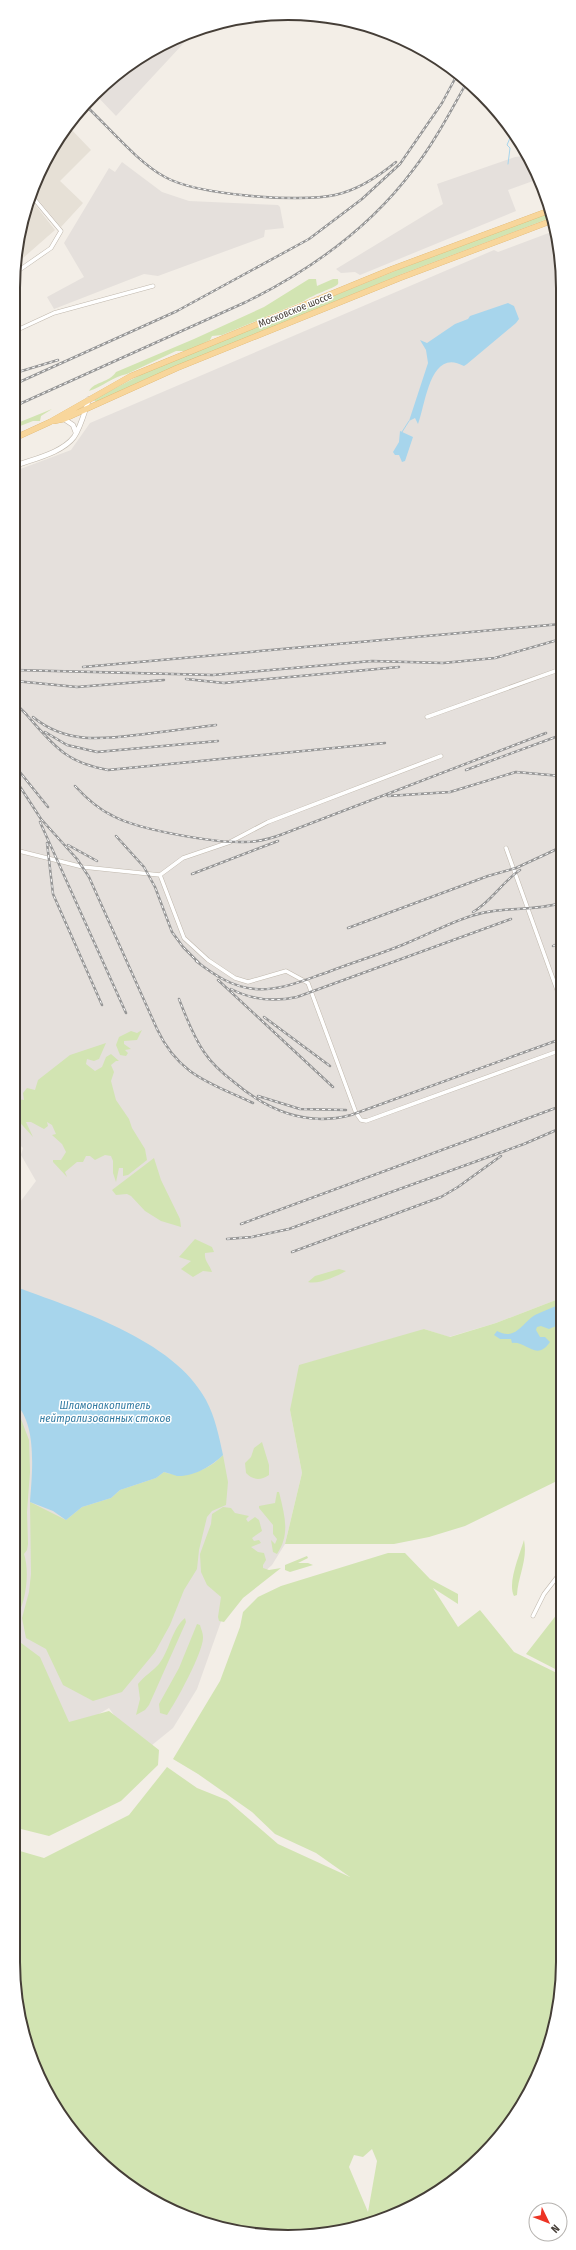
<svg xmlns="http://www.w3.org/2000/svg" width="576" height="2250" font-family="'Fira Sans Condensed',sans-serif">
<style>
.residential{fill:#e6e0d6}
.industrial{fill:#e5e0dc}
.green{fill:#d2e4b2;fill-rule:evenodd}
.water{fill:#a7d5ec}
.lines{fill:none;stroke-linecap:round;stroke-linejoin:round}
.stream{stroke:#a7d5ec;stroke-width:1}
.minor-casing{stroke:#c0b8ad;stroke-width:4.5}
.tertiary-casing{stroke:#c0b8ad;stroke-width:5.5}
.primary-casing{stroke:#dcb26b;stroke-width:6}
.minor{stroke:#fff;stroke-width:3.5}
.tertiary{stroke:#fff;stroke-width:4.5}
.primary{stroke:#f8d69b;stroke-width:5.5}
.rail-casing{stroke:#969696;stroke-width:2.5}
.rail{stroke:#fff;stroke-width:1;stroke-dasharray:3;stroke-linecap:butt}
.labels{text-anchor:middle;stroke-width:3;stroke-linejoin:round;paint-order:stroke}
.street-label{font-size:10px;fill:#453e37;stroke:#fff}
.water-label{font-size:11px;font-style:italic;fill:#347ca3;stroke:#fff}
.rim{fill:none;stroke:#453e37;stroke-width:2}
</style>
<rect width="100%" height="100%" fill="#f3eee7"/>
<path class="residential" d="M68,126L91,150L60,181L83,203L61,227L31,191L50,150Z
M29,197L55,230L15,265V252Z"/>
<path class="industrial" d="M195,31L116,116L95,94L121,70L167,41Z
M524,156L533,181L508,190L516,211L360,275L355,272L341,273L336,269L443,204L437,184L515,157Z
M122,162L162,192L189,201L278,205L280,207L284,228L265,230L264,237L158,276L144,274L54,309L47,297L84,277L64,243L109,168L115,172Z
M554,231L561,252V1298L496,1323L449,1337L424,1329L290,1410L302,1473L285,1544L272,1565L236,1597L224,1613L197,1689L173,1728L141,1754L109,1708L70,1731L13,1647L14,1553L21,1456L14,1434V1210L36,1181L21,1155L23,1148L14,1139L15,471L71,450L90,423L494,250L498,252Z"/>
<path class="green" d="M549,213L550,218L402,274L148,378L97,402L93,400L146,372L400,269Z
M309,279H316L317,286L333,279H338C338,282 339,283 337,285C334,288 312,295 304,301L222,335L212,336L210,340L202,344L185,351H176L127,374C114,376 102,387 89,391C95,381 109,383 116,372L194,339L264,307Z
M52,409L41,416L40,421H33L15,428V424Z
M142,1030L137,1040L124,1041V1044L131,1049L125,1050L128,1053L126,1056L120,1055L116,1045L119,1037L131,1031L137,1033Z
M106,1043L99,1059L94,1061L87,1059L86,1064L95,1071L102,1067L106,1057L111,1054L119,1061H116L111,1065L114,1072L111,1081L116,1100L129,1119L132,1128L145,1149L147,1160L128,1175L123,1176V1168H119L116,1182L113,1173V1161L111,1156L105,1155L95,1160L90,1156H86L83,1162H77L65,1172L67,1177L53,1162V1160H61L66,1152L62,1144L52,1135L56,1134L52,1125L47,1122L48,1126L44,1129L31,1122H26L33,1137L14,1116V1103L17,1099L24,1100L23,1093L27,1088L35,1090L38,1080L70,1055Z
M154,1158L161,1180L180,1219L181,1227L161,1221L145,1211L131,1196L127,1194L116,1195L112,1190Z
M195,1239L212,1247L214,1252L205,1253C204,1261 210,1265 212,1272L203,1271L193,1277L181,1269L191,1261L179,1257Z
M339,1269L346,1271C337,1276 318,1285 308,1282L315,1276Z
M561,1298V1479L465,1526L429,1537L394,1544H285L302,1473L290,1410L299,1365L424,1329L450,1337L496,1323Z
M14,1406L21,1419L29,1440L30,1472L27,1512L28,1544L27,1550L24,1554C30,1572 26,1603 16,1618L18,1623L14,1629Z
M262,1442L269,1465V1475C260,1481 253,1480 246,1473L245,1463L251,1457L254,1448Z
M223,1455L228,1482L226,1505L212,1511L207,1517L199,1550L197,1569L184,1590L170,1625L155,1652L122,1692L93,1701L63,1685L46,1649L26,1638L22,1618L29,1592L31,1574L30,1502L66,1520L82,1507L111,1498L120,1490L156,1478L164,1472C185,1479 208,1471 223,1455Z
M277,1492H279L280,1496C285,1517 290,1535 277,1554L273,1552L271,1540L275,1544L277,1539L273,1534V1525L259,1508V1506L275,1503Z
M223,1507L231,1508L235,1513L249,1516L246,1519L248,1522L255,1517L259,1520L262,1531L252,1538L254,1541L259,1540L261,1543L251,1547L258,1552L264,1553L266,1560L263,1565V1568L269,1570L281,1568L243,1598L224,1622L219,1621L218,1617L221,1597L207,1585L201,1572L200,1554L211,1524L212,1514Z
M524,1540C528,1560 518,1576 517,1595L514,1596C507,1583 520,1554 524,1540Z
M388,1553H405L430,1579L458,1594V1604L433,1588L458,1627L480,1610L514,1652L561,1675V1998L548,2051L526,2100L495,2143L456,2180L410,2209L359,2228L270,2236L217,2228L166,2209L120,2180L81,2143L34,2067L18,2015L13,1962V1849L44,1858L129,1815L167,1767L197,1788L227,1800L278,1844L350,1877L316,1853L275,1834L252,1812L198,1774L173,1759L220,1681L240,1627L243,1612L258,1597L281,1586ZM372,2149L377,2161L368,2212L349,2167L354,2155L363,2157Z
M307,1556L308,1558L298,1563H308L313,1565L290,1572L285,1570V1565Z
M561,1609V1672L526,1654Z
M185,1618L186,1622L149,1705L145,1710L136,1715L140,1699L138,1684C144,1676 153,1671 159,1664C170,1650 171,1630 185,1618Z
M197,1624L200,1625C201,1629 203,1633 203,1637C204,1651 176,1702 167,1715L160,1713L159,1704L179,1668Z
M13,1637L40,1657L69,1722L109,1711L159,1750L158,1765L121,1801L49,1836L13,1827Z"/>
<path class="water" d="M508,303L514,306L519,319L516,323L467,364L464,366C430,347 426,403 418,424L415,418L409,421L428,363L426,350L420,340L427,343L455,324L468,319L470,316Z
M400,431L413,437L405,461L402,462L399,455H395L393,452L399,442Z
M14,1286C74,1309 174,1339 206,1400C215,1417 219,1436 223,1455C212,1466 193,1477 177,1476C173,1475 169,1473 164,1472L156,1478L120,1490L111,1498L82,1507L66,1520L53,1511L30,1502C32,1473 38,1423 14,1402Z
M561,1304V1328L556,1326L549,1329L541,1326L537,1327L536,1330L540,1337H545L550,1342C536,1362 527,1341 512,1343L511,1339H500L494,1335L497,1331C516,1341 522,1323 535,1315C543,1311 552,1308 561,1304Z"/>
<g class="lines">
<path class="stream" d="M507,128L510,138L507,145L510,148L508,164
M402,432L409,421"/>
<defs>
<path id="minor" d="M15,273L51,248L61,231L30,194
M15,331L54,313L153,286
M427,717L561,669
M506,848L561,1001
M15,850L83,867L160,875L183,858L230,842L268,822L441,756
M160,875L184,938L208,960L235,978L248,982L286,971L308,983L356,1113L361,1120L366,1121L561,1050
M533,1616L544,1594L561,1572"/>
<path id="tertiary" d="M64,419L73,425L76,433
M15,466C33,459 62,453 74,437C81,427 85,410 89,399"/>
<path id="primary" d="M54,421L64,419L177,368L400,278L551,221
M15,438L50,422L131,376L392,269L548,211"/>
</defs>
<use href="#minor" class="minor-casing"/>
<use href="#tertiary" class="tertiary-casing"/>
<use href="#primary" class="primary-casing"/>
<use href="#minor" class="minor"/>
<use href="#tertiary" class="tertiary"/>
<use href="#primary" class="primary"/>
<defs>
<path id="rail" d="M84,104C108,126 137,162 165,177C197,195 299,203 335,195C358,190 379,176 396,162
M15,373L58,360
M15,384L177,311L309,239L362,199L400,164L442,103L457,75
M15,406L246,302C311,270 369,229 413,170C434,143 450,112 467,82
M83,667L561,624
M15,670L213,675L372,661L443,663L495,658L561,639
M186,679L224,683L399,667
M15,681L77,687L164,680
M15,703L27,715
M24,712C52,743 63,762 108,770L385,743
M33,717C67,745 105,739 145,734C169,731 193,728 216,725
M45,732L67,745L97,752L218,741
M15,766L48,807
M466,770L561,735
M15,779L41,819L77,859L89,877L157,1029C179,1076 211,1083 253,1103
M75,786C86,798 98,809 113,816C139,830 214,843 244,842C258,842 270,839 283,834L546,733
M388,796L450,792L516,772L561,776
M40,822L126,1013
M116,836L144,867L155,887L172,932L183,947L200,964
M47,843L53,894L102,1005
M68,845L97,861
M540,857L561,847
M192,874L278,841
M473,912C491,902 502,882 520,870
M559,915L561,914
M348,928L488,876L516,868L544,855
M553,946L561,942
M196,961C214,975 232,987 255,989C281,991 304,980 328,972C354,962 381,954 407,943C429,934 449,923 471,916C500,906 531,912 561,903
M218,980L333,1087
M231,989C252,1000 274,1002 297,997L511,919
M179,999C186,1017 193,1036 204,1052C212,1064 222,1073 234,1082C268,1111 306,1127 351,1115L561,1039
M264,1017L330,1066
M258,1096L300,1109L346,1110
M241,1224L561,1106
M227,1239L252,1237L289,1229L524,1144L561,1128
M292,1252L441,1197L458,1187L501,1156"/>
</defs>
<use href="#rail" class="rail-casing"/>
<use href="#rail" class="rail"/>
</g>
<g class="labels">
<g class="street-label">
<text transform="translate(295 309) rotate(-22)" y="4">Московское шоссе</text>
</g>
<g class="water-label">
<text x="105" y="1409">Шламонакопитель<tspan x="105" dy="13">нейтрализованных стоков</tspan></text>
</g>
</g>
<path d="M0 0H576V2250H0ZM288 20H288A268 268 0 0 1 556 288V1962A268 268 0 0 1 288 2230H288A268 268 0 0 1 20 1962V288A268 268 0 0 1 288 20Z" fill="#fff" fill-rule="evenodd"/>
<path class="rim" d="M288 20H288A268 268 0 0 1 556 288V1962A268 268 0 0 1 288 2230H288A268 268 0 0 1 20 1962V288A268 268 0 0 1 288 20Z"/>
<g transform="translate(548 2222) rotate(133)"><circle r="19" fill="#ffffff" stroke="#b5b2af"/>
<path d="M0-3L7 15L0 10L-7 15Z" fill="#ed3324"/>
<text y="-6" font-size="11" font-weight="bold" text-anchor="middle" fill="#453e37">N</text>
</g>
</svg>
